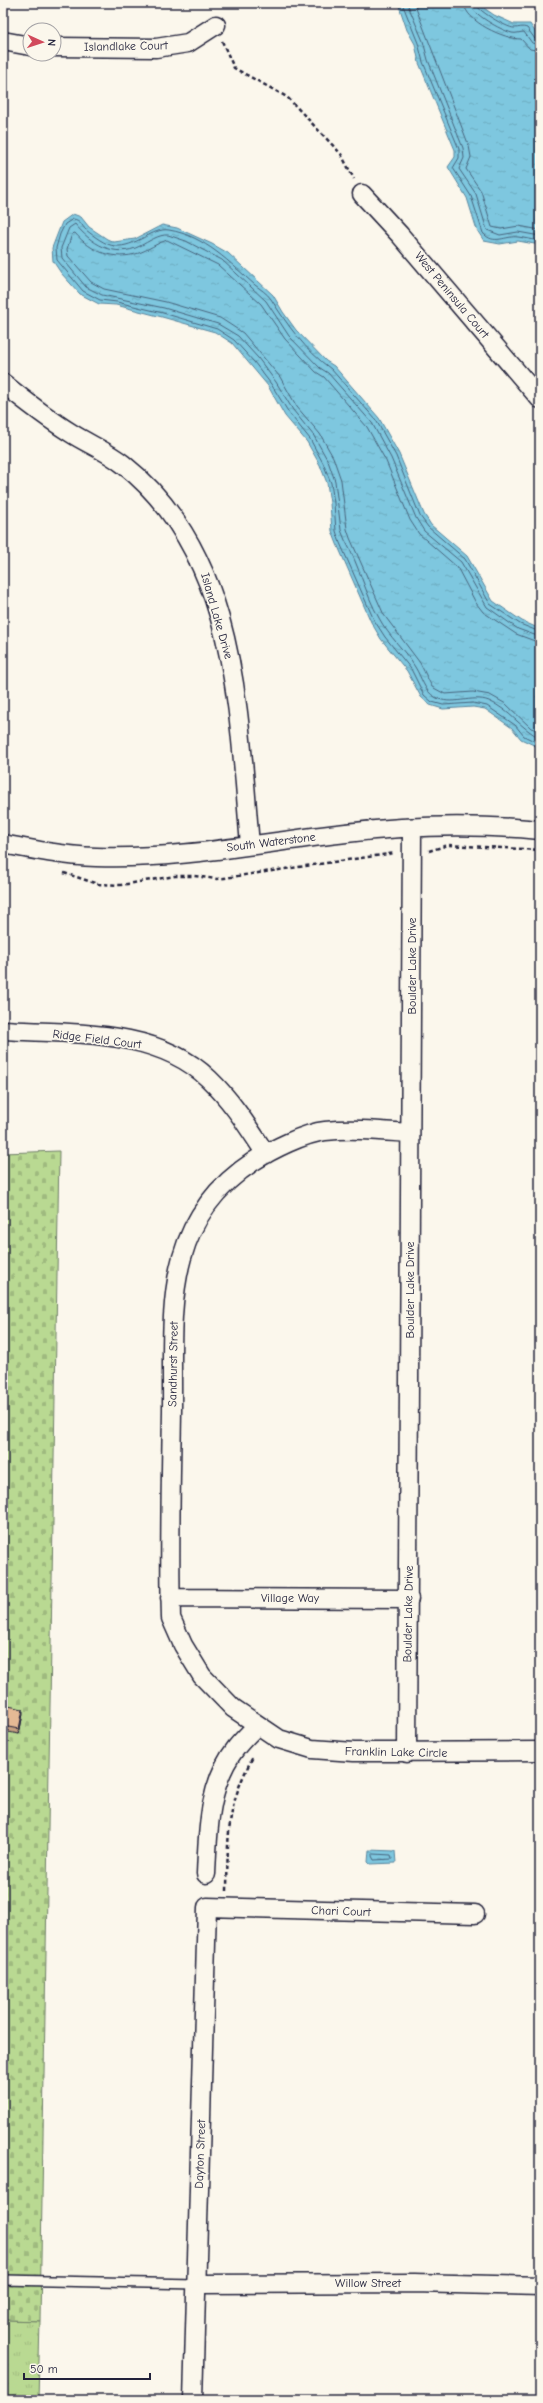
<svg xmlns="http://www.w3.org/2000/svg" width="543" height="2403" font-family="'Comic Neue',sans-serif">
<style>
.cemetery{fill:url(#cemetery-stones);stroke:#6e7e66}
.park{fill:url(#park-tufts);stroke:#6e7e66}
.water{fill:url(#water-ripples);stroke:#59859d}
.lines{fill:none;stroke-linecap:round;stroke-linejoin:round}
.shore{stroke:#47647d;stroke-width:1}
.lane-casing{stroke:#22223b;stroke-width:12}
.street-casing{stroke:#22223b;stroke-width:21}
.path{stroke:#22223b;stroke-width:2.5;stroke-dasharray:4 3;stroke-linecap:butt}
.lane{stroke:#fbf7ec;stroke-width:9}
.street{stroke:#fbf7ec;stroke-width:18}
.wall{fill:#c59f80;stroke:#22223b}
.shaded-wall{fill:#a08268;stroke:#22223b}
.building{fill:#e5b995;stroke:#22223b}
.labels{text-anchor:middle;stroke-width:3.5;stroke-linejoin:round;paint-order:stroke}
.street-label{font-size:12px;fill:#22223b;stroke:#fbf7ec}
</style>
<defs>
<pattern id="cemetery-stones" width="16" height="16" patternUnits="userSpaceOnUse"><rect width="16" height="16" fill="#b9d992"/><path d="M2 7V4a2 2 0 0 1 4 0v3zM10 15v-3a2 2 0 0 1 4 0v3z" fill="#9fba7f"/></pattern>
<pattern id="park-tufts" width="24" height="20" patternUnits="userSpaceOnUse"><rect width="24" height="20" fill="#b9d992"/><path d="M3 7l-1-3M5 7V3M7 7l1-3M15 17l-1-3M17 17v-4M19 17l1-3" fill="none" stroke="#9fba7f"/></pattern>
<pattern id="water-ripples" width="26" height="14" patternUnits="userSpaceOnUse"><rect width="26" height="14" fill="#7ec7df"/><path d="M2 4q2-2 4 0t4 0M15 11q2-2 4 0t4 0" fill="none" stroke="#6dabc0"/></pattern>
</defs>
<rect width="100%" height="100%" fill="#fbf7ec"/>
<filter id="ink" filterUnits="userSpaceOnUse"><feTurbulence type="fractalNoise" baseFrequency=".025" numOctaves="2"/><feDisplacementMap in="SourceGraphic" scale="8" xChannelSelector="R" yChannelSelector="G"/><feConvolveMatrix kernelMatrix="1 2 1 2 8 2 1 2 1" color-interpolation-filters="sRGB"/></filter>
<g filter="url(#ink)">
<path class="cemetery" d="M59,1151L40,2321L3,2320V1153Z"/>
<path class="park" d="M3,2320L40,2321L38,2400H3Z"/>
<path class="water" d="M398,3H477L494,15L514,24H530L540,39V245L518,241L500,244L484,241L477,230L467,198L448,167L455,157V150L419,63L415,44L407,30Z
M73,214L81,217L89,227L107,239L114,242L135,239L162,225L177,228L212,244L228,253L273,295L283,312L296,330L326,361L334,366L379,418L399,454L424,514L431,525L467,556L493,601L522,621L540,629V748L521,739L512,728L485,709L473,707L443,709L430,705L421,697L407,671L381,639L371,622L337,544L332,531L330,503L327,483L320,465L307,442L285,416L268,386L232,343L215,332L162,317L116,305L99,304L80,294L61,273L53,261L52,248L62,222Z
M369,1850L395,1851L396,1863L370,1864L368,1862Z"/>
<g class="lines">
<path class="shore" d="M402,3L418,43L423,62L459,149V158L453,168L471,196L483,233C494,246 506,235 518,237C526,238 533,240 540,241
M407,3L423,41L428,60L463,148L464,158L459,169L476,194L487,230L500,235L518,232L540,236
M414,3L469,146L471,157L466,169L481,191L492,227L501,229L519,226L540,230
M464,3C465,22 505,39 521,39L530,49L540,51
M470,3C471,14 501,30 512,33C516,34 520,32 524,32L532,43L540,45
M475,3C476,10 507,28 514,28C519,28 522,26 527,28L535,39L540,40
M540,632L520,624L490,604L465,559L428,527L420,516L396,456L376,420L331,369C305,350 288,326 271,299C267,293 260,289 255,285C230,263 205,236 169,230C153,227 135,248 115,246C105,245 94,236 86,230C81,225 81,220 73,219L65,224L60,234L56,248L57,260L83,291L100,300L117,302L163,313L217,329L234,340L254,362L271,384L289,413L310,439L323,463L331,483L334,503L336,531L340,543L374,620L385,637L411,669L424,695L432,702L443,705L473,703L487,706L515,725L524,736L540,744
M540,637L518,629L487,607L461,562L424,531L416,518L391,458L372,423L328,373L320,368L289,336L266,301L222,260L186,241L168,235C159,234 148,242 140,246C115,259 90,243 75,224L69,228L61,248L62,258L86,287L102,295L164,308L218,324L238,336L258,358L276,382L293,410L314,436L328,461L335,481L341,530L345,540C359,565 365,593 379,618C389,637 405,650 415,667C422,678 424,691 435,697C451,707 472,694 489,701C510,710 520,728 540,738
M540,643L516,634L483,612L476,603L457,567L419,534L410,520L386,461L367,427L324,377L316,372L285,339L261,304L218,265L167,240C157,243 148,250 139,253C114,261 91,252 75,233L72,234L67,249L68,256L91,282L104,289L166,302L220,318L243,333L280,377L297,407L320,434L333,457L341,480L347,529L350,538L384,615L420,663L432,687L445,694L473,692L490,695L506,704L531,728L540,731
M374,1854L391,1855L392,1859L374,1860L372,1856Z"/>
<defs>
<path id="lane" d="M3,2280L196,2284"/>
<path id="street" d="M3,41L30,46
M54,47L156,48L188,43L216,25
M362,194L400,235L540,399
M3,383C25,401 47,418 71,433C88,444 107,451 123,464C238,555 238,711 250,845
M3,844C34,850 65,856 96,857C178,860 265,842 346,833C411,825 475,824 540,830
M3,1030C70,1034 157,1028 209,1079C232,1101 248,1127 266,1154
M410,1133C382,1131 353,1128 325,1131C305,1133 271,1150 254,1161C161,1222 173,1312 172,1410C171,1479 169,1549 171,1618L183,1645L202,1676L233,1708L279,1739L312,1749L354,1752L540,1751
M170,1598L409,1599
M407,1753L412,828
M206,1874C208,1831 208,1784 236,1748C242,1740 250,1733 257,1725
M196,2284L414,2283L540,2286
M193,2400L207,1907L475,1914"/>
</defs>
<use href="#lane" class="lane-casing"/>
<use href="#street" class="street-casing"/>
<path class="path" d="M222,41L234,68L287,97L341,154L354,179
M429,851L448,845L540,850
M64,873L98,884L121,885L175,876H194L217,879L395,853
M227,1891C228,1836 226,1806 253,1757"/>
<use href="#lane" class="lane"/>
<use href="#street" class="street"/>
</g>
<path class="wall" d="M3,1705L23,1714L19,1734L3,1731Z"/>
<path class="shaded-wall" d="M23,1709V1714L19,1734V1729Z"/>
<path class="building" d="M3,1705L23,1709L19,1729L3,1726Z"/>
</g>
<g class="labels">
<g class="street-label">
<text transform="translate(126 46) rotate(-1)" y="4">Islandlake Court</text>
<text transform="translate(452 295) rotate(50)" y="4">West Peninsula Court</text>
<text transform="translate(217 616) rotate(74)" y="4">Island Lake Drive</text>
<text transform="translate(271 842) rotate(-7)" y="4">South Waterstone</text>
<text transform="translate(412 966) rotate(-90)" y="4">Boulder Lake Drive</text>
<text transform="translate(97 1039) rotate(7)" y="4">Ridge Field Court</text>
<text transform="translate(410 1290) rotate(-90)" y="4">Boulder Lake Drive</text>
<text transform="translate(173 1364) rotate(-89)" y="4">Sandhurst Street</text>
<text x="290" y="1602">Village Way</text>
<text transform="translate(408 1614) rotate(-89)" y="4">Boulder Lake Drive</text>
<text transform="translate(396 1752) rotate(1)" y="4">Franklin Lake Circle</text>
<text transform="translate(341 1911) rotate(2)" y="4">Chari Court</text>
<text transform="translate(200 2154) rotate(-88)" y="4">Dayton Street</text>
<text x="368" y="2287">Willow Street</text>
</g>
</g>
<rect width="543" height="2403" fill="none" stroke="#fbf7ec" stroke-width="16"/>
<rect x="8" y="8" width="527" height="2387" fill="none" stroke="#22223b" stroke-width="1.5" filter="url(#ink)"/>
<g transform="translate(42 42) rotate(93)"><circle r="19" fill="#fbf7ec" stroke="#a4a2a5"/>
<path d="M0-3L7 15L0 10L-7 15Z" fill="#d1495b"/>
<text y="-6" font-size="11" font-weight="bold" text-anchor="middle" fill="#22223b">N</text>
</g>
<path d="M24 2373v6h126v-6" fill="none" stroke="#22223b" stroke-width="2"/>
<text x="30" y="2373" font-size="12" fill="#22223b" stroke="#fbf7ec" stroke-width="3" paint-order="stroke">50 m</text>
</svg>
